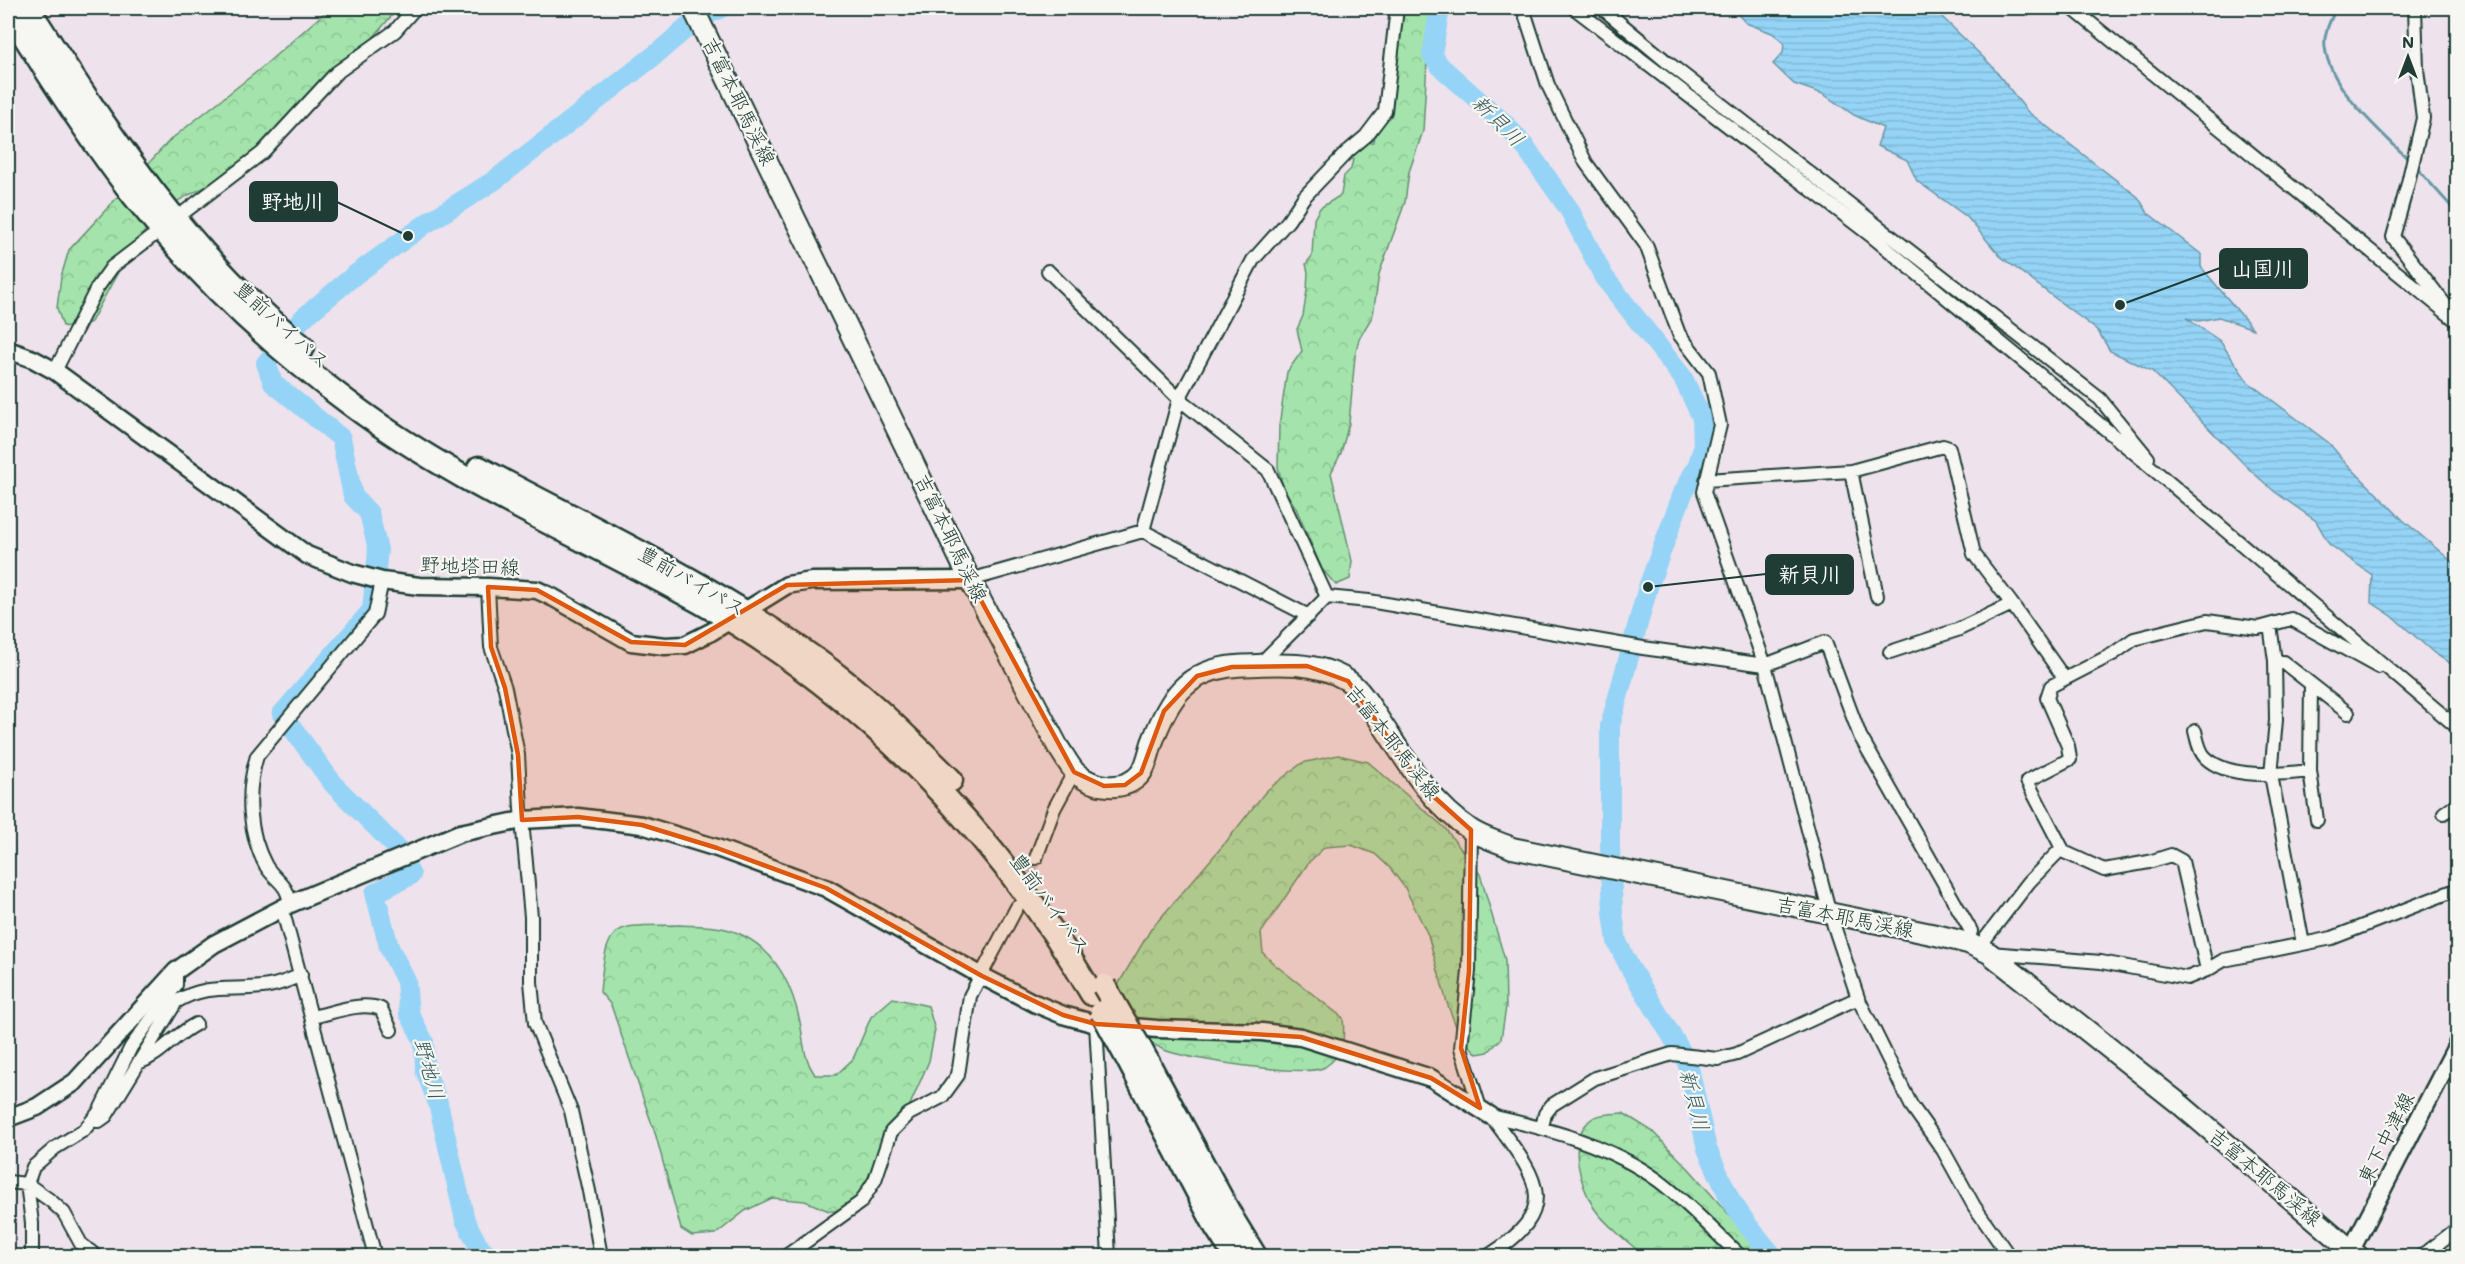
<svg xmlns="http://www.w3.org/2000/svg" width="2465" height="1264" font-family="Mali,'Klee One',sans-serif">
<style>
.forest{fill:url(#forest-crowns);stroke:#629070;stroke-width:1.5}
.water{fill:url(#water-rules);stroke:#6698a8;stroke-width:1.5}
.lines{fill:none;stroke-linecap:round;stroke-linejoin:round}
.stream{stroke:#6698a8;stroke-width:3}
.river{stroke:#95d4f6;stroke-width:20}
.street-tunnel{stroke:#c5c1c7;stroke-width:12;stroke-dasharray:12 6;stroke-linecap:butt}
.street-casing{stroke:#1f3d34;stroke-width:16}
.secondary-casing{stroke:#1f3d34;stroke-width:21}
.primary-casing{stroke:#1f3d34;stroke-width:24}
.highway-casing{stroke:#1f3d34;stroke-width:27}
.street{stroke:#f6f6f2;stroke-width:12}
.secondary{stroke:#f6f6f2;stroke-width:16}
.primary{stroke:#f6f6f2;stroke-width:20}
.highway{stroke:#f6f6f2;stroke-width:22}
.highway-bridge-casing{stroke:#1f3d34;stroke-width:27;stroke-linecap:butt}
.highway-bridge{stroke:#f6f6f2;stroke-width:22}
.marked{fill:#de580e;fill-opacity:0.2;stroke:#de580e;stroke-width:4.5;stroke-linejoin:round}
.labels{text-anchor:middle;stroke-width:4.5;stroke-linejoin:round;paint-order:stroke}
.street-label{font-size:20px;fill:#1f3d34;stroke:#f6f6f2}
.water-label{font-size:21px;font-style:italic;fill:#375b5b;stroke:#f6f6f2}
.leader{fill:none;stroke:#1f3d34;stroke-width:2}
.callout-dot{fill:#1f3d34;stroke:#f6f6f2;stroke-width:2}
.callout{fill:#1f3d34;stroke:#1f3d34;stroke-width:2}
.callout-label{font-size:21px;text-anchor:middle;font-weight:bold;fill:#fff}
</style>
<defs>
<pattern id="forest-crowns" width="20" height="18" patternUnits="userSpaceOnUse" patternTransform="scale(1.5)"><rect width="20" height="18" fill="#a4e4ac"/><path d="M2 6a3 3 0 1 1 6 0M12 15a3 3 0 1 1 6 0" fill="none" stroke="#8dc495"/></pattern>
<pattern id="water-rules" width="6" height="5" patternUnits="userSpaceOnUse" patternTransform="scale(1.5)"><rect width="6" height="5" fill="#95d4f6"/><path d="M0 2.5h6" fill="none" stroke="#80b7d4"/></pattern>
</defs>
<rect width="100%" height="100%" fill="#eee2ec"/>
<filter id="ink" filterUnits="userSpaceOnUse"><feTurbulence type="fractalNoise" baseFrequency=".0167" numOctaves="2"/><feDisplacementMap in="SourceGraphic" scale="12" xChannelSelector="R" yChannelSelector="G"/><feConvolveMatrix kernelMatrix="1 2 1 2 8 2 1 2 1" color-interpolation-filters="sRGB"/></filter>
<g filter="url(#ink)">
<path class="forest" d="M330,8H398C351,65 292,131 230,173C210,187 182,195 163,211C135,236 109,289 91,322L77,329L63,326L57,308L61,277L69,250L170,140L259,70Z
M1395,8H1435L1427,61L1423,131L1409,172L1405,202L1379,274L1373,315L1359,339L1355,356L1349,423L1341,453L1331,473L1352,561L1350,579L1336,585L1322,569L1296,508L1283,487L1278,467L1279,426L1287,372L1302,351L1297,329L1303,316L1307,290L1308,272L1306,264L1312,256L1314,219L1320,208L1341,195L1344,176L1351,169L1354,154L1361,143L1374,142L1376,128L1383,108Z
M1338,755L1368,762L1444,827L1480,874L1505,960L1506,1007L1501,1039L1488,1052L1477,1054L1459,1034L1447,1003L1428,935L1405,888L1390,868L1375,854L1351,845L1325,847L1309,862L1261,933L1263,953L1274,964L1343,1018C1345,1040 1344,1054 1325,1067C1307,1078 1186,1059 1164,1050C1149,1043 1133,1028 1119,1018V983L1151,929L1226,842L1266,791L1302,763Z
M680,925C695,926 712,925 726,929C770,941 791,980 800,1022C804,1043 803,1057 815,1075H836L853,1059L871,1017L893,998L928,1006L935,1030L929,1061L877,1181L855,1211H829L805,1201L772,1198L745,1211L716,1234L692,1236L681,1229L656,1136L611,1005L600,992C607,919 613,926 680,925Z
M1623,1113L1652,1131L1690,1170L1765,1256H1645C1632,1246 1603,1222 1594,1208C1581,1186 1567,1143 1588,1122C1596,1113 1612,1114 1623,1113Z"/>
<path class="water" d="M1732,8L1941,9L1942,17L1991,65L2027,111L2138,197L2148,213L2201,254V267L2253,329L2219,317L2199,321L2186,318L2220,341L2248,382L2329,443L2344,461L2403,520L2457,566V668L2434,653L2392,616L2371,602L2372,575L2329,544L2316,521L2275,492L2250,470L2152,371L2110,351L2098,331L2000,256L1967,217L1917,181L1907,160L1877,146L1883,128L1854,115L1823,94L1794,84L1773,64L1783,53L1784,42L1772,33L1746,23Z"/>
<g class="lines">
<path class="stream" d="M2336,8C2331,20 2323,33 2325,47C2330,90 2381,131 2410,161
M2415,166L2458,214"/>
<path class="river" d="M1440,8L1432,55L1441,67L1506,125L1526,148L1569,209L1604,277L1683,378L1702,418L1703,448L1698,464L1683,493L1648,587L1610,726V847L1613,913L1617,942L1630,968L1684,1056L1689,1068L1707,1149L1730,1199L1749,1227L1773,1256
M282,714L372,610L378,550L369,513L353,496L341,438L273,383L266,363L303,318L356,274L427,223L495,180L655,55L696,20L721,8
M293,729L334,785L398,849
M406,866L411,875L375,893L389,947L406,981L409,1013L424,1042L425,1070L438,1103L465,1220L478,1245L489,1256"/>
<path class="street-tunnel" d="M1023,892L1036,858"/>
<defs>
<path id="street" d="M1523,8L1548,85L1586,163L1646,245L1679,334L1709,373L1720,425L1704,492L1765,665L1830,914L1858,998L1911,1105L1943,1150L1974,1206L2009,1256
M1574,8L1874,238L2143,460
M1602,8L1667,62L2100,399L2148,458L2146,463L2458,728
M2072,8L2458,322
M2415,8L2417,69L2423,118L2407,187L2393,237L2447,307
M1048,271L1179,399L1268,470L1327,597
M55,371L97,288L112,267L262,153L336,73L395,31L415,8
M1851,471L1877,596
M1706,480L1851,471L1943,446L1949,448L1974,554L2012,604
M1143,531L1179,399L1253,260L1288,221L1304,197L1347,152L1366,136L1385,111L1397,8
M970,580L1143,531L1309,616
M488,587L491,647L505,688L518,755L521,809L531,917V982L535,1023L571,1111L589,1191L601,1256
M2270,625L2275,661L2276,720L2271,775L2303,944
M1890,652L1957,630L2012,604L2064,678
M2275,661L2283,662L2348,713
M1259,665L1327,597L1369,601L1643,648L1765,665L1825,642L1860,736L1971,931L1968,943
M2195,731C2197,739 2199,751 2205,757C2228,780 2281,774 2310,771L2317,820
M2310,771L2311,684
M2444,813L2458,803
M1471,830L1469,971L1461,1048L1480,1108
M1036,858L1054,809L1074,772
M290,904C287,882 276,882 266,866C248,833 246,792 257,756L375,614L382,581
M282,908L375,1256
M1979,947L2029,882L2062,848
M1990,953L2101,962L2187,978L2207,970L2224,960L2332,938L2458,889
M2207,970L2182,861L2171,855L2149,862L2104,870L2064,852L2027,781L2070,759L2068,746L2047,698L2051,686L2113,654L2134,639L2207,621L2258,628L2291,619L2378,667
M312,1017C333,1013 360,1001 381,1009L391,1030
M1096,1024L1109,1256
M138,1063C161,1055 174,1035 196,1024
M1491,1116C1549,1129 1610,1145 1659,1181C1688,1203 1714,1231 1740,1256
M96,1121H99L106,1116L176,1002C208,982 234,992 269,986C280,984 290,980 301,975
M1542,1127L1545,1114L1552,1105L1595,1078L1672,1054L1718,1059L1737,1054L1858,998
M8,1182L27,1184L51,1201L64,1213L81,1244L96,1256
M32,1256V1223L27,1184L33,1167L55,1148L84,1130L99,1112L131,1047L176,985V971
M786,1256L861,1202L875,1180L891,1132L909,1114L942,1097L958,1075L970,996L1017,907
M1488,1256C1567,1207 1534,1175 1491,1116
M2422,1256L2458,1228"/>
<path id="secondary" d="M8,350L33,359L55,371L307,555L352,573L382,581L419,586L488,587L537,590L554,598L631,642L665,646L685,645L711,632L787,585L812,581L970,580
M8,1118L37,1107L75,1082L176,971L214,944L290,904L460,833L522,820L578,817L642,825L717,848L826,888L982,976L1034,1003L1063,1015L1096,1024L1157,1029L1262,1032L1301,1037L1431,1078L1491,1116
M2348,1256L2458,1043"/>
<path id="primary" d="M693,8L970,580L1058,747C1064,755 1069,766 1076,773C1093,788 1125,793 1141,773C1147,765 1149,752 1152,743C1168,700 1185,670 1236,666C1272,664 1315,660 1347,680C1363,691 1375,714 1386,730C1410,767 1433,805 1471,830C1483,838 1499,842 1512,848L1936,935L1968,943L1989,953L2181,1105L2358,1256"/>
<path id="highway" d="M28,8C106,130 188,256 303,347
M8,10C47,73 88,137 134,196C196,274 268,343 349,403C457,484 582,536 700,602C861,693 999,835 1092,994
M479,468C593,529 710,583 815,659C865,694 908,738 951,780
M1140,1048L1233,1220L1255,1256
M1126,1056L1216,1227L1235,1256"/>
</defs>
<use href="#street" class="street-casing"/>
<use href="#secondary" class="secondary-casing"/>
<use href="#primary" class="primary-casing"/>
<use href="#highway" class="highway-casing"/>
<use href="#street" class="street"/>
<use href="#secondary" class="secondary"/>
<use href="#primary" class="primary"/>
<use href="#highway" class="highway"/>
<defs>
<path id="highway-bridge" d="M1104,986L1140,1048
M1102,1012L1126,1056"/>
</defs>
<use href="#highway-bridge" class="highway-bridge-casing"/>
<use href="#highway-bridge" class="highway-bridge"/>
</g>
</g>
<path class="marked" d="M970,580L1074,772L1104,786L1125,785L1141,773L1164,711L1197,676L1232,667L1307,666L1348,681L1423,787L1471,830L1469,971L1461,1048L1480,1108L1431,1078L1301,1037L1096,1024L1063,1015L982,976L826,888L717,848L642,825L578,817L522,820L518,755L505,688L491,647L488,587L537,590L631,642L685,645L787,585Z"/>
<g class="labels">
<g class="street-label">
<text transform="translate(739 101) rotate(64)" y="7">吉富本耶馬渓線</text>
<text transform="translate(282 325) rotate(42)" y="7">豊前バイパス</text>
<text transform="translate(951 538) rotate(64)" y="7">吉富本耶馬渓線</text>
<text transform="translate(470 566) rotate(2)" y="7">野地塔田線</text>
<text transform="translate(692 581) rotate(30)" y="7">豊前バイパス</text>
<text transform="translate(1393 742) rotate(52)" y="7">吉富本耶馬渓線</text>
<text transform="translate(1050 904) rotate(54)" y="7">豊前バイパス</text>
<text transform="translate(1845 917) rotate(11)" y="7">吉富本耶馬渓線</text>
<text transform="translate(2386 1138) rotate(-63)" y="7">東下中津線</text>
<text transform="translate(2265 1177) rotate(40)" y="7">吉富本耶馬渓線</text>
</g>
<g class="water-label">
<text transform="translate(1498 121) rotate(45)" y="7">新貝川</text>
<text transform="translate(429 1069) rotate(75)" y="7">野地川</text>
<text transform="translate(1694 1100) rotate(76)" y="7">新貝川</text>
</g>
</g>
<path class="leader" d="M408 236L337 202M2120 305L2220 268M1648 587L1766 574"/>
<g class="callout-dot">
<circle cx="408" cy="236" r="6"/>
<circle cx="2120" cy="305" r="6"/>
<circle cx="1648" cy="587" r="6"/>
</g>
<g class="callout">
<rect x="250" y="182" width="87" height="39" rx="6"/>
<rect x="2220" y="249" width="87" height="39" rx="6"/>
<rect x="1766" y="555" width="87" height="39" rx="6"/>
</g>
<g class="callout-label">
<text x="293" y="209">野地川</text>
<text x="2263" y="276">山国川</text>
<text x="1810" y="582">新貝川</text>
</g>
<rect width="2465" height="1264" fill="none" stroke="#f6f6f2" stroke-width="30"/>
<rect x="15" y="15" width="2435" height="1234" fill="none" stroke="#1f3d34" stroke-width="2" filter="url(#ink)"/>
<g transform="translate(2408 57)" stroke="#f6f6f2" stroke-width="4.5" paint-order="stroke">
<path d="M0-4.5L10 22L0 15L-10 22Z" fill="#1f3d34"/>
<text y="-9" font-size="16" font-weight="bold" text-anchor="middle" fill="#1f3d34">N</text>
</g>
</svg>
